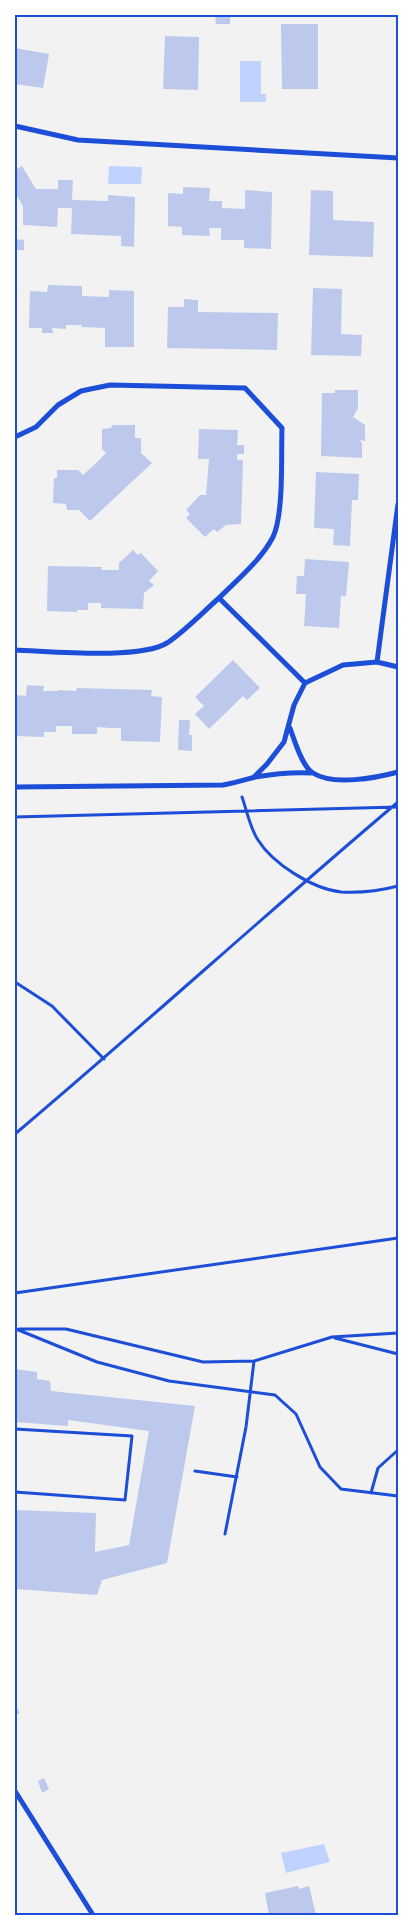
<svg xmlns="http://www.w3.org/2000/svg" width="413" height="1930" font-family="Quicksand,sans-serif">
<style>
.water{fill:#bfd3fe}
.building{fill:#bdc9ec}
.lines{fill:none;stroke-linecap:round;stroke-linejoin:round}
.path{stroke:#1d4ed8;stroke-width:3}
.minor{stroke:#1d4ed8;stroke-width:5}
.neatline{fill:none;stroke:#1d4ed8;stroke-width:2}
</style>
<rect width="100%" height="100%" fill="#f2f2f2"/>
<path class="water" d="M240,61H261V94H266V102H240Z
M109,166L142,167L141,184H108Z
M324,1844L330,1862L286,1873L281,1853Z"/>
<path class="building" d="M215,15H230V24H216Z
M281,24H318V89H282Z
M165,36L199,37L198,90L163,89Z
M15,48L49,54L43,88L15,84Z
M22,166L36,189H58V180H73L72,200L108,201V195L135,197L134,247L121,246V236L71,234L72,208H58L57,227L23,225V206L15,193V170Z
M183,187L210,188L209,201H222V208L245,209V190L272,192L271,249L244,248V240H221V228H209L210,236L182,235V227L168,226V193L183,194Z
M311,190L333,191V220L374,222L373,257L309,255Z
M15,239L24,240V250H15Z
M48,285L82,286V296L109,297V290L134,291V347H105V328L81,327L82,325H66V329L52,328L53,333H42V328H29L30,291L47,292Z
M313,288L342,289L341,334L362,335L361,356L311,355Z
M184,299L198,300V312L278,313L277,350L167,348L168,307H184Z
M335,390H358V408L353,417L365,425V441L360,440L362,444V458L321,456L322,393H335Z
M112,425H135V438H141V453L152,463L90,521L79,510H67L66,504L53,503L54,478H57V470H78L83,475L95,464L106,453L102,449V429L111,428Z
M199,429L238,430L237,445H244V454H237V460H243L241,524L226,525L217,532L214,529L205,537L186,518L190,514L186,510L200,495H206L209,459H198Z
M316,472L359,474L358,500H352L350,546L333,545L334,529L314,528Z
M133,550L138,555L141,553L158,571L149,581L154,585L144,593L143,609L101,608V603H88V610H77V612L47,611L48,566L102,567L101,570H119V563Z
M305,559L349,562L346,596H341L339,628L304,626L306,594H296L297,576H304Z
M233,660L260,688L247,700L243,696L209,729L195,714L204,706L195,697Z
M27,685L44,686L43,691H58V690L76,691L77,688L152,690L151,696L162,697L160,742L121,741V728H110L97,727V734H72V726H56V732H44V737L15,736V695L26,696Z
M179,720H190L189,735H192V751L178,750Z
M15,1369L37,1372V1379L50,1381L51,1391L195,1406L167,1563L102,1580L97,1595L15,1589V1510L96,1513L95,1552L129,1545L149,1431L68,1420V1426L15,1422Z
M15,1705L20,1713L15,1715Z
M44,1778L49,1789L42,1793L38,1781Z
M298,1886L299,1889L309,1886L316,1915H269L265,1893Z"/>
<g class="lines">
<path class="path" d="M242,797C247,811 250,828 258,840C273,864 313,889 341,892C361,893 379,891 398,886
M15,817L398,807
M15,982L52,1006L104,1059
M15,1134C144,1025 269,911 398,802
M15,1293L398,1238
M16,1329L97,1362L169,1381L275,1395L296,1414L320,1467L341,1489L398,1496
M19,1329H66L203,1362L254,1361L332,1337L398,1333
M335,1338L398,1354
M15,1429L132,1436L125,1500L15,1492
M195,1471L237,1477
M371,1493L378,1468L398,1450
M225,1534L246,1427L254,1361"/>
<path class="minor" d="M15,126L78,140L398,158
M15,437L36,427L58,405L81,391L110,385L245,388L282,428C281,455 284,514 273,537C261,560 238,579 219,598
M15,650C50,651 139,660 167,643C185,631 203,612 219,598L305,683
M377,662L398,504
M290,728C294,739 302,767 313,773C333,786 376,778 398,772
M254,777L267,764L284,742L294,705L305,683L343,665L377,662L398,667
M15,787L223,785C234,783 244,780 255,777C273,774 293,772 311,773
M15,1791L93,1915"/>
</g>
<rect width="413" height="1930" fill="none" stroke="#ffffff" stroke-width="32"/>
<rect x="16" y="16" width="381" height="1898" class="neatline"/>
</svg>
